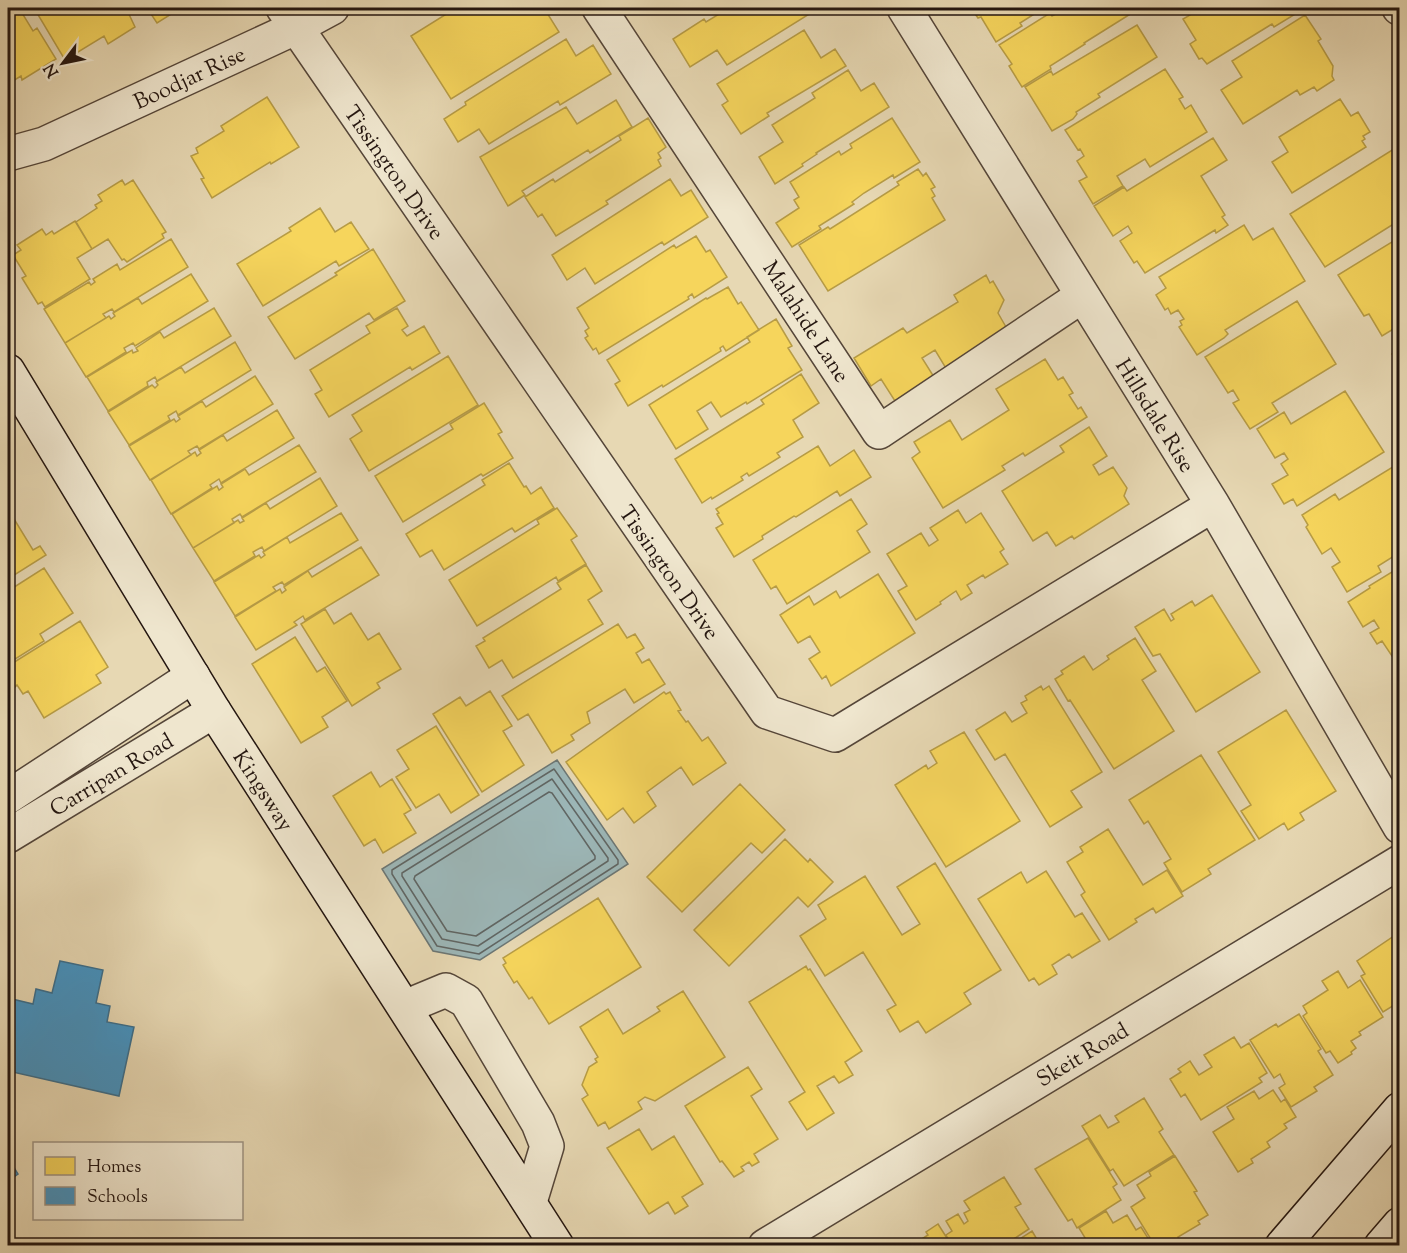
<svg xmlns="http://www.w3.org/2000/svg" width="1407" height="1253" font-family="'Sorts Mill Goudy',serif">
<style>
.water{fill:#9cb7b8;stroke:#6c7775;stroke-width:1.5}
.homes{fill:#f6d55c;stroke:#b79c45;stroke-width:1.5}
.schools{fill:#4393c3;stroke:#3a6e8d;stroke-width:1.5}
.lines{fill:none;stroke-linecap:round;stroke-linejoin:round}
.shore{stroke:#606664;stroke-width:1.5}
.minor-casing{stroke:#554639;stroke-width:36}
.tertiary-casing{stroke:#554639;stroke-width:36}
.secondary-casing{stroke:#241610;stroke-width:36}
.minor{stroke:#efe6ce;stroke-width:33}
.tertiary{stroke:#efe6ce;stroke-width:33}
.secondary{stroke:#efe6ce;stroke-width:33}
.labels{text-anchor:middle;stroke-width:6;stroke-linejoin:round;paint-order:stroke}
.street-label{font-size:22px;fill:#241610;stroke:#efe6ce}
</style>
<rect width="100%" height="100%" fill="#e7d8b3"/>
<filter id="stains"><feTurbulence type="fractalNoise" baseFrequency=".00333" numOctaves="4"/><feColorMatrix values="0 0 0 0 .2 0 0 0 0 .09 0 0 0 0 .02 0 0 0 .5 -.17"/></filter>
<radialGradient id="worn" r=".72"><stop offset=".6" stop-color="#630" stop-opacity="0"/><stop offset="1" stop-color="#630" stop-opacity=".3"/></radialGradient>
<path class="water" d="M557,760L628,864L480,960L433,951L382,869Z"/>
<path class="homes" d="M8,8H19L33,31L37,28L56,59L22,80L21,76L8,84Z
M34,8H126L135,27L108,44L104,36L65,60Z
M147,8H181L157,23Z
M456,8H544L559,32L451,99L411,36Z
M729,8H819L727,65L717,50L690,67L673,39L704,19L706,22Z
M971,8H1044L1020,23L1022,26L996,42L981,17L978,18Z
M1067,8H1128L1132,13L1084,43L1085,44L1050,66L1051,69L1022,87L1009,66L1012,64L999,45L1050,13L1052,16Z
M1172,8H1186L1176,14Z
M1202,8H1301L1302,10L1274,27L1272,24L1207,64L1202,58L1199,59L1190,44L1196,40L1183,19Z
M1305,15L1321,39L1318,41L1333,66L1332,76L1334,80L1317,91L1314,87L1300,95L1297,90L1243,124L1221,90L1242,77L1232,61Z
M1137,25L1157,57L1098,94L1100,97L1076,112L1077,114L1073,119L1052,131L1025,87L1051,71L1053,75Z
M804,30L821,58L835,49L846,66L767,113L769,116L741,134L722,105L728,101L717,84Z
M566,39L576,56L593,45L611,74L560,105L558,101L489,144L479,129L458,142L444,119L466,105L465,102Z
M1165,69L1183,97L1179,99L1185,109L1191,105L1207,132L1150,167L1145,159L1117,176L1123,186L1093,204L1079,181L1087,177L1077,161L1084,156L1080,149L1078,150L1065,130Z
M848,70L861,91L874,83L889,107L816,153L817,154L802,164L803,166L775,184L759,157L783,142L772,125L815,98L812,93Z
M267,97L299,147L271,164L270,162L212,198L201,179L204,178L191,156L198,153L196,148L224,131L221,126Z
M1340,99L1351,116L1358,112L1370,132L1363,136L1365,139L1362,141L1366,147L1292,193L1272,162L1288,152L1279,137Z
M616,100L632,127L590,153L588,150L522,191L525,195L508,206L480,157L566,107L577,124Z
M648,118L666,147L658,153L661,158L658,160L661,166L606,201L608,204L556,236L542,214L538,217L525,197L553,179L555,182L621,140L619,136Z
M892,118L920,162L894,178L893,175L864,193L852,202L854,204L819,226L821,229L792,247L776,223L799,208L794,200L799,197L790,182L839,151L841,155L852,148L850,144Z
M1213,138L1227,160L1201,176L1225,215L1222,217L1228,225L1216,233L1215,230L1145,273L1137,261L1134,263L1120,241L1132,233L1128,226L1113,236L1094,206L1124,187L1127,191Z
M1397,147L1400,151V220L1325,267L1290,214Z
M918,169L923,176L926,173L935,187L931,189L935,196L932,198L945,220L828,291L799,245L828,227L830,229L899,185L897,182Z
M670,179L681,196L691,190L708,217L664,245L662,242L595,284L585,268L567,280L552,255Z
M122,180L125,185L133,180L166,232L162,234L164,238L127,262L124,259L122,260L108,239L92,249L76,222L97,208L95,205L102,201L98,195Z
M320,208L335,232L351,222L369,249L339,266L336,261L263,306L237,264L291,231L289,228Z
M75,221L92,249L77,258L90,279L45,307L42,302L38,304L22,278L26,276L13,255L21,250L17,245L42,229L46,235L52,231L54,234Z
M1244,225L1253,240L1273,228L1305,281L1225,330L1228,334L1224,338L1197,355L1179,327L1182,325L1180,321L1184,319L1178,310L1171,314L1168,308L1165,310L1156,295L1166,288L1159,277Z
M696,236L706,252L710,250L727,277L694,298L692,294L688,297L689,299L599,354L596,348L593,350L585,338L588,336L585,331L589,328L577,308L674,245L676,248Z
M1400,237V325L1382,336L1369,314L1364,316L1338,275Z
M171,239L188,267L114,312L112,309L103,314L106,318L65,343L44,309L89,282L91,285L95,282L93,279L117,264L120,270Z
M373,249L405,301L374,320L369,313L295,359L268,317L337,275L335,273Z
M191,274L208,301L135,346L133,343L124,348L126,352L86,377L65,343L109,316L111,319L115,316L113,313L138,298L142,304Z
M986,275L990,283L993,281L1004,300L998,313L1006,327L1002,331L947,370L935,350L922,358L934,377L895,401L881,379L871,386L854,358L903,328L907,333L958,302L954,295Z
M728,287L738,304L741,302L759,330L726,351L723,346L720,348L721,351L663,387L662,385L628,406L615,384L620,381L607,360L706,298L707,299Z
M1297,301L1336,364L1272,403L1278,412L1250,429L1233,403L1239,400L1233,390L1228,393L1205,357Z
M214,308L231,336L157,381L155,377L147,382L148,386L108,411L87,377L132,350L133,353L138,351L136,348L160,332L164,338Z
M397,308L408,326L402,330L407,336L424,326L440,353L412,370L410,367L329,417L315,394L322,390L310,370L370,333L366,326Z
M776,319L792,346L788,348L802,370L747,404L746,402L721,417L711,402L697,411L708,429L676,449L649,405L750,342L747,337Z
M235,342L251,370L178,415L176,411L168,416L170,420L129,445L108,412L152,385L155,388L158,385L156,382L181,367L185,373Z
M1400,349V367L1392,354Z
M448,356L478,405L369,471L350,439L362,431L352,415Z
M1045,359L1058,380L1063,377L1073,393L1069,395L1078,409L1081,407L1087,417L1025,456L1023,453L1002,466L1005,470L943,508L912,458L920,452L914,442L950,420L962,440L1009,410L996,389Z
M801,374L819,403L793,420L803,437L777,453L780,457L749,476L747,473L741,477L743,480L712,499L711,497L702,503L675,459L764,404L761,400Z
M255,376L273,404L199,449L197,446L188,451L191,455L150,480L129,446L174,419L176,422L180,419L178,416L202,401L206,407Z
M1345,391L1384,452L1297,506L1293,499L1284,504L1272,484L1288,475L1281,464L1288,459L1284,453L1275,458L1257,429L1284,412L1291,424Z
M484,403L502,432L498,434L513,458L483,476L481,474L403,522L375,476L453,429L450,424Z
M277,410L294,438L221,483L219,479L210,485L212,488L171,514L151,480L195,452L197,456L201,453L199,450L223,435L227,441Z
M1089,427L1107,456L1093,465L1099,475L1113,467L1127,488L1124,496L1129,504L1074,539L1072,536L1056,546L1047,532L1033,541L1002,491L1064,452L1060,446Z
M299,445L316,472L242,517L240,514L232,519L234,523L193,548L172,514L217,486L219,490L223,487L221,484L245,469L249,475Z
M818,446L830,466L854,450L871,477L840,496L837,491L796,517L794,516L762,536L763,539L734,557L716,528L723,524L717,514L719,513L716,509Z
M509,463L524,487L526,486L531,494L541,487L554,508L515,532L512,528L444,570L432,550L420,557L406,534L485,485L482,480Z
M1396,465L1400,471V557L1396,559L1394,556L1378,566L1381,572L1347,592L1332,567L1340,562L1331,548L1322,554L1306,527L1308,525L1302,515L1335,494L1339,500Z
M320,478L337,506L264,551L262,547L253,552L255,556L214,581L193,548L238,520L240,523L244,521L242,518L266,503L270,509Z
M851,499L867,524L857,531L870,552L787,604L776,586L771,589L753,560Z
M557,508L577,536L571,540L586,564L558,581L556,577L477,626L449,580L539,524L537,520Z
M958,510L966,523L981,513L1004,549L1000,552L1008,564L985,578L983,575L967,585L972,593L961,600L956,591L940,602L941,604L916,620L898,591L907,586L887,554L921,533L929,546L938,540L930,528Z
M341,513L358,540L284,585L282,582L273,587L276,591L235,616L214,582L259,555L261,558L265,555L263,552L287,537L290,543Z
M11,514L33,550L40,546L46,555L8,579V516Z
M361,547L379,575L305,620L303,616L294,622L297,625L256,650L235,617L280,589L282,593L286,590L284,587L308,571L312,577Z
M586,565L602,591L588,600L603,624L513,678L502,660L489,668L476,646L485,641L483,638L561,589L557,583Z
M1400,567V668L1382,641L1377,644L1370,633L1379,628L1374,620L1363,627L1348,602L1370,588L1369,586Z
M44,568L73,613L40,634L44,641L12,661L8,654V591Z
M878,574L915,633L831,686L826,676L822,679L809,659L820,652L810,636L798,643L780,615L809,596L814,605L836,591L840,598Z
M1212,595L1260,672L1196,712L1160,654L1153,656L1135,627L1164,609L1171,621L1174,619L1171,614L1192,601L1195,606Z
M325,609L334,624L351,613L368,640L379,633L401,669L377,683L380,688L352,706L301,624Z
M80,621L108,667L96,675L101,683L44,718L28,691L23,694L17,685L15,687L8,675V666Z
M618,624L627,638L635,634L644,648L636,653L642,663L649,659L665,684L634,703L625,689L587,712L590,723L571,735L574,740L552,753L528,714L518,720L502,696Z
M295,637L317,672L325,667L347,701L322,717L328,727L301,743L252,664Z
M1135,638L1156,671L1142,680L1174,731L1114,769L1070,700L1068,701L1055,679L1063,674L1061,671L1084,656L1093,670L1109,659L1107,656Z
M1041,686L1043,690L1049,686L1102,772L1071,791L1082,807L1050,827L1005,754L995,760L976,730L1005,712L1012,722L1027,713L1021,703L1027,700L1025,696Z
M490,691L512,726L503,731L524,765L482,792L433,714L460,697L466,706Z
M664,692L666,694L670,692L681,710L678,711L686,722L688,721L702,741L708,737L726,763L693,785L681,767L647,792L656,806L634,823L623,808L607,820L566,762Z
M1286,710L1336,791L1300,813L1304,820L1288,830L1284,823L1259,839L1241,811L1251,805L1218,752Z
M436,726L479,795L451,813L439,794L416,808L396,777L409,769L397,750Z
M964,732L1020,821L946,867L895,785L926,765L928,769L937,763L930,751Z
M1201,755L1255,840L1208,869L1211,874L1182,892L1164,863L1171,859L1148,821L1144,824L1129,800Z
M371,772L380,787L392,779L411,810L404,814L416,833L383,853L375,839L364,846L333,796Z
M740,784L785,830L762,853L751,843L682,912L647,877Z
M1108,829L1143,885L1167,870L1183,896L1156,913L1153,908L1135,919L1137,922L1109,940L1081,895L1085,892L1067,862L1083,852L1080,847Z
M785,839L808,862L810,859L833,882L808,907L798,897L729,966L694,930Z
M935,863L1001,970L964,993L971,1004L926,1033L918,1021L900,1032L887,1010L896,1005L863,952L825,976L800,936L826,919L818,905L865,876L902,935L920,924L897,887Z
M1046,871L1075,917L1082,913L1100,941L1072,958L1069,954L1052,965L1057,974L1039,985L1034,978L1029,981L978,899L1021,872L1027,883Z
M598,898L641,967L549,1024L532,997L529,999L517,981L514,983L503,965L506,963L503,958Z
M1400,932V995L1393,999L1396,1004L1383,1012L1361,976L1365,974L1357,961Z
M806,966L808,970L810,969L862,1051L845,1062L853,1075L839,1083L834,1076L817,1086L834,1113L807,1130L789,1102L805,1092L749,1002Z
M1338,971L1348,988L1360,980L1383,1017L1359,1032L1361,1035L1351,1041L1356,1048L1351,1052L1352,1054L1338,1063L1330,1051L1326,1053L1303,1016L1307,1013L1303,1006L1328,990L1322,981Z
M683,991L725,1057L655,1101L645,1097L638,1102L642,1109L609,1129L605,1122L598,1126L582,1099L588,1095L582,1085L589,1067L597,1062L595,1059L598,1057L580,1027L608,1009L623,1034L660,1011L657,1007Z
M1299,1014L1321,1049L1318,1051L1333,1075L1314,1087L1317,1091L1291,1107L1279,1088L1285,1084L1280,1074L1274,1078L1250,1040L1276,1024L1278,1027Z
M1234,1037L1241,1048L1249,1043L1267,1073L1259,1078L1262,1082L1201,1120L1185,1094L1181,1097L1170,1079L1181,1072L1178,1069L1190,1061L1199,1075L1212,1067L1204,1055Z
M748,1067L762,1089L751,1096L778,1139L754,1154L759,1162L752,1166L749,1162L741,1167L744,1171L734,1177L722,1161L720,1162L685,1106Z
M1273,1090L1281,1102L1285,1099L1296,1117L1284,1124L1287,1128L1267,1142L1270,1147L1251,1159L1253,1163L1238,1172L1213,1132L1234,1119L1227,1107L1254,1091L1259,1099Z
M1144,1098L1163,1129L1159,1132L1174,1155L1124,1186L1113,1169L1110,1171L1082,1126L1100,1115L1108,1128L1119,1122L1115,1116Z
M639,1129L652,1150L674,1136L703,1184L682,1197L688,1206L675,1214L668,1202L649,1214L607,1148Z
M1088,1138L1117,1184L1113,1187L1121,1200L1077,1228L1072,1219L1068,1221L1035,1169Z
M1175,1156L1197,1191L1194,1192L1208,1215L1198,1221L1200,1224L1178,1237L1183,1246H1155L1131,1207L1145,1198L1137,1185L1151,1176L1149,1172Z
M1004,1177L1021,1204L1015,1207L1029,1229L1003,1246H952L946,1235L952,1231L946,1221L958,1214L964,1224L968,1221L964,1213L970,1210L964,1201Z
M1106,1211L1113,1223L1127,1215L1136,1230L1141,1227L1153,1246H1090L1079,1228Z
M938,1224L952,1246H911L928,1235L926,1232Z
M1032,1231L1041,1246H1009Z"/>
<path class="schools" d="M60,961L103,970L96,1003L110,1006L107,1022L134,1027L119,1096L8,1071V998L33,1004L36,989L52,993Z
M8,1158L18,1174L8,1181Z"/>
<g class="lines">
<path class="shore" d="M554,769L618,860V864L479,954L437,946L392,874V870Z
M552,779L608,858V861L478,946L442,939L402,876V873Z
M549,792L552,793L595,856V859L476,936L447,931L414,879L415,876Z"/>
<defs>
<path id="minor" d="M283,8L767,712L835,735L1213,505
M599,8L879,432L1082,296
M904,8L1213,505L1400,827
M1399,8H1400
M8,154L44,144L295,28L332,8
M405,1007L446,990L466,1001L538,1123L547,1146L530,1202
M765,1246L1400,862"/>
<path id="tertiary" d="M8,797L193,676
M8,836L214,711"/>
<path id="secondary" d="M8,371L214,711L557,1246
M1282,1246L1400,1109
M1381,1246L1400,1224"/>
</defs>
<use href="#minor" class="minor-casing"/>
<use href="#tertiary" class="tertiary-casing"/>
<use href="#secondary" class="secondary-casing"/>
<use href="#minor" class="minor"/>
<use href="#tertiary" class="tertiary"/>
<use href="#secondary" class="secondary"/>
</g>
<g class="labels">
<g class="street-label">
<text transform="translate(189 77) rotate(-25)" y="8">Boodjar Rise</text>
<text transform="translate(395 172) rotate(55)" y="8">Tissington Drive</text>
<text transform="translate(807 321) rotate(57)" y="8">Malahide Lane</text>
<text transform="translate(1156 415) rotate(58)" y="8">Hillsdale Rise</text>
<text transform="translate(670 572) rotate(55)" y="8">Tissington Drive</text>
<text transform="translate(111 774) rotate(-31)" y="8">Carripan Road</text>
<text transform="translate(264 790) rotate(57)" y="8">Kingsway</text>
<text transform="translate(1082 1054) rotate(-31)" y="8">Skeit Road</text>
</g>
</g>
<rect width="1407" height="1253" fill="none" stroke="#e7d8b3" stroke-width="30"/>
<rect x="9" y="9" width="1389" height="1235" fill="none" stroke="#241610" stroke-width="3"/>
<rect x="15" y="15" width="1377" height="1223" fill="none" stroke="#241610" stroke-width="1.5"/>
<rect x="33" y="1142" width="210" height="78" fill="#efe6ce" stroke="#9e9382" stroke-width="1.5"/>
<rect x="45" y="1157" width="30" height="18" fill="#f6d55c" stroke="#9e9382" stroke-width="1.5"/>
<text x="87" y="1172" font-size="18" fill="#241610">Homes</text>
<rect x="45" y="1187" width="30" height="18" fill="#4393c3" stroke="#9e9382" stroke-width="1.5"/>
<text x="87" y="1202" font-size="18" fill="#241610">Schools</text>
<g transform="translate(63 63) rotate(238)" stroke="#efe6ce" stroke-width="4.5" paint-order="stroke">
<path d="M0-4.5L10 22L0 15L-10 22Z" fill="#241610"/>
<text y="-9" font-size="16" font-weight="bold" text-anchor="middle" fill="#241610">N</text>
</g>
<rect width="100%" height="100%" filter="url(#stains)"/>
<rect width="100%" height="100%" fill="url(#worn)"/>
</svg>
